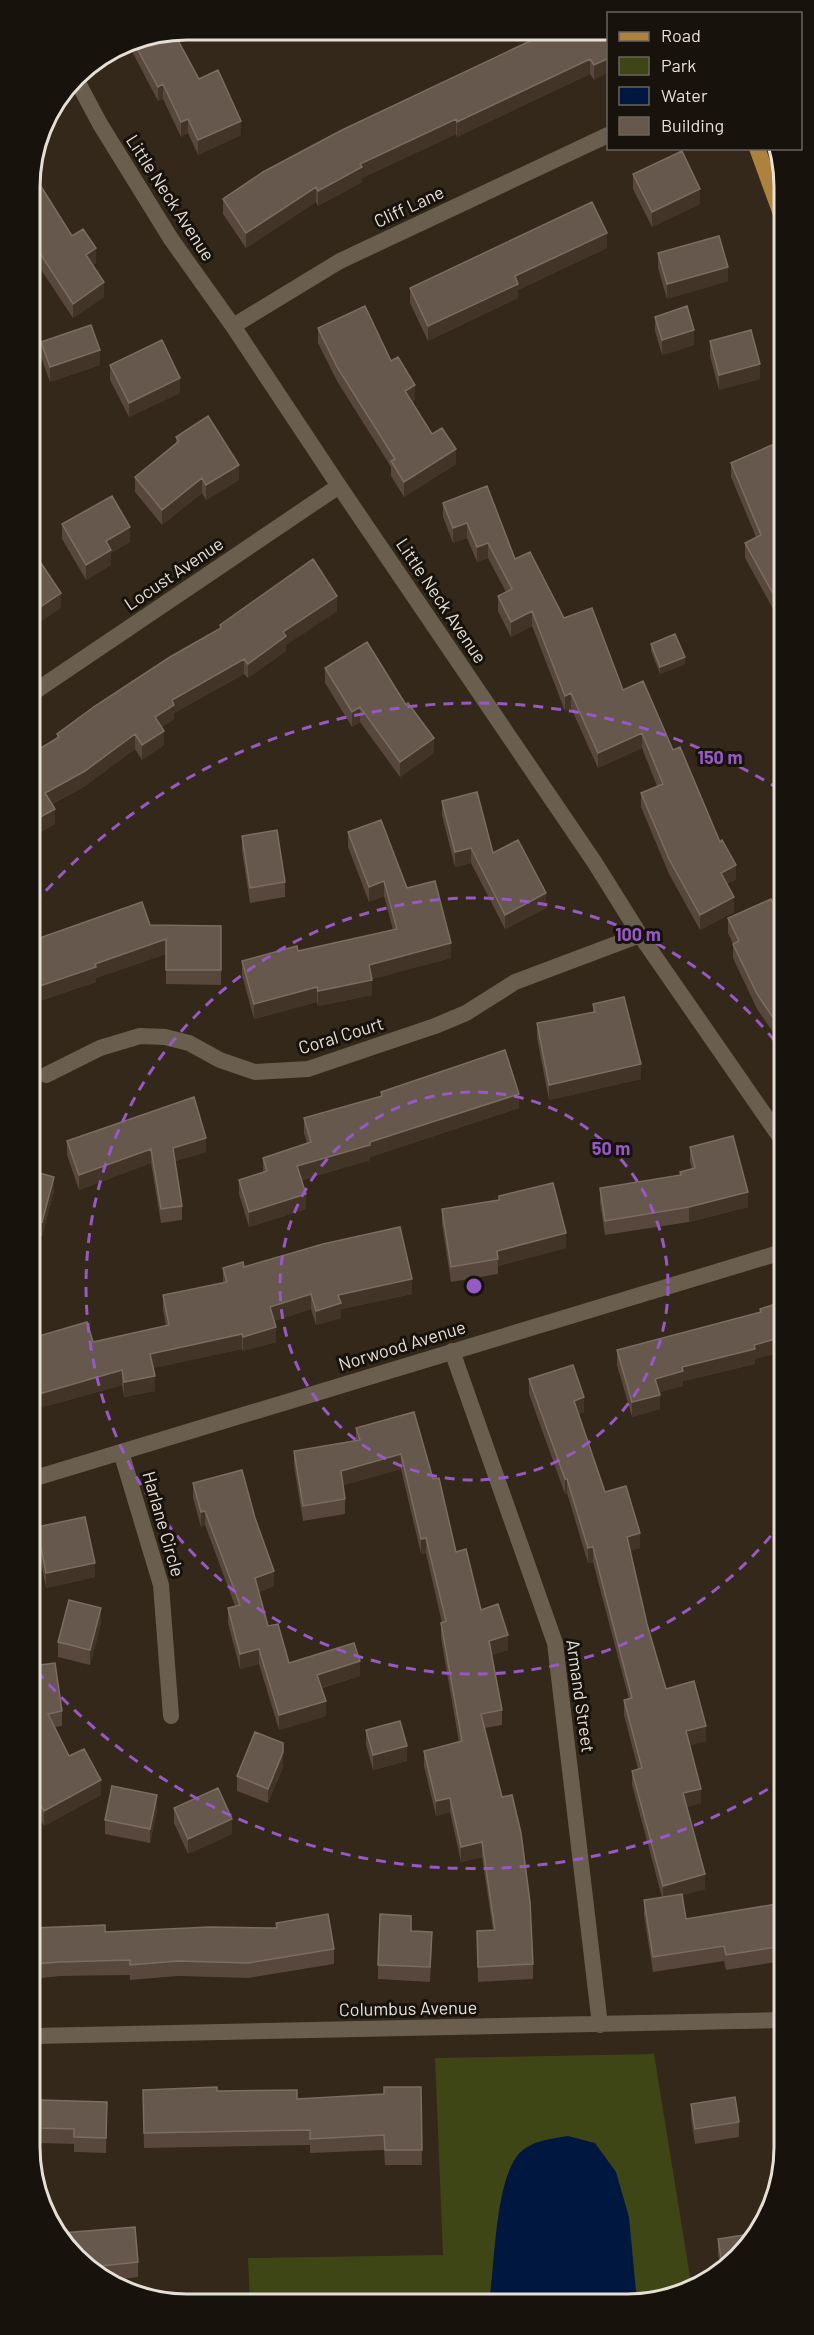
<svg xmlns="http://www.w3.org/2000/svg" width="814" height="2335" font-family="Barlow,sans-serif">
<style>
.green{fill:#3f4615}
.water{fill:#00173f}
.lines{fill:none;stroke-linecap:round;stroke-linejoin:round}
.minor{stroke:#6a5f4e;stroke-width:16}
.primary{stroke:#ae813d;stroke-width:16}
.wall{fill:#57473c}
.shaded-wall{fill:#423427}
.building{fill:#66584c;stroke:#7a6d62;stroke-width:1.5}
.ring{fill:none;stroke:#9659c5;stroke-width:3;stroke-dasharray:10 8}
.labels{text-anchor:middle;stroke-width:6;stroke-linejoin:round;paint-order:stroke}
.street-label{font-size:18px;fill:#e6dfd6;stroke:#17120b}
.rim{fill:none;stroke:#e6dfd6;stroke-width:3}
.centre{fill:#9659c5;stroke:#17120b;stroke-width:3}
.ring-label{font-size:18px;text-anchor:middle;font-weight:bold;fill:#9659c5;stroke:#17120b;stroke-width:6;stroke-linejoin:round;paint-order:stroke}
</style>
<rect width="100%" height="100%" fill="#332819"/>
<path class="green" d="M654,2054L692,2289L658,2302H250L248,2258L443,2255L435,2058Z"/>
<path class="water" d="M568,2136L595,2143L616,2172L629,2217L637,2302H489C495,2263 495,2186 517,2156C529,2141 550,2139 568,2136Z"/>
<g class="lines">
<path class="minor" d="M76,79L100,124L171,239L233,326L339,486L595,863L640,935L782,1140
M233,326L340,261L608,135
M31,694L339,486
M46,1075L100,1048L140,1036L165,1037L189,1043L220,1060L255,1072L308,1069L435,1026L466,1013L515,982L640,935
M452,1351L555,1643L600,2025
M121,1452L161,1585L171,1716
M32,1479L782,1252
M33,2036L783,2020"/>
<path class="primary" d="M757,148L781,214"/>
</g>
<path class="wall" d="M174,33L199,79L241,135L198,155L188,133L181,137L163,99L158,101L127,42Z
M609,33L594,80L590,74L457,137L456,134L362,178V182L318,206L316,202L246,248L223,214V199L555,38Z
M633,174L700,204L652,227L633,189Z
M30,176L72,236L96,263L93,265L104,297L73,318L30,253Z
M607,248L518,290V298L428,341L410,303V288Z
M658,253L728,281L667,299L658,268Z
M655,317L694,345L662,355L655,331Z
M318,328L391,361L415,399L412,402L432,434L456,464L404,497L391,476V467L337,381L318,343Z
M710,341L760,379L719,390L710,356Z
M41,342L100,365L50,382L41,357Z
M110,365L180,393L129,417L110,380Z
M176,437L239,480L206,500L202,493L162,525L135,492V477L176,444Z
M781,441L782,625L745,558V543L756,537L731,477V463Z
M443,503L515,559L673,750L736,879L727,884L734,912L700,930L669,874L641,807V793L657,786L642,748L598,768L571,708L565,711L532,626L511,637L498,611V596L506,592L488,558L477,562L467,538L453,543L443,517Z
M62,524L130,542L111,553V565L86,580L62,539Z
M337,611L286,645V651L248,678L244,674L174,713V719L162,727L164,745L142,760L135,749L85,786L52,804L55,824L33,836L31,833V754L57,739V734L220,628V625Z
M651,644L685,664L660,674L651,651Z
M325,668L434,753L400,777L360,722L352,727L325,683Z
M442,801L493,853L546,908L505,929L471,863L455,867L442,815Z
M348,832L407,888L451,958L372,979V995L318,1006L317,1002L254,1019L242,975V961L298,951L393,930L384,896L369,902L348,847Z
M242,836L285,882V897L250,903L242,851Z
M728,918L782,922V1045L757,1009L733,958V944L728,933Z
M150,925L221,926V985L166,984V954L96,978V982L31,1004Z
M593,1004L641,1079L549,1100L537,1038V1023L593,1012Z
M381,1092L519,1108L370,1157V1160L302,1180L306,1209L249,1227L239,1194V1180L263,1172V1158L307,1143L304,1133V1118L381,1097Z
M67,1141L206,1152L175,1161L182,1206V1220L161,1223L151,1163L79,1190L67,1155Z
M690,1147L748,1207L689,1222L605,1235L600,1203V1188L680,1176V1172L692,1169L690,1162Z
M32,1171L54,1191L42,1236L32,1234Z
M499,1196L566,1248L498,1266V1274L451,1282L442,1224V1209L499,1200Z
M244,1267L412,1294L341,1309V1318L316,1325L311,1309L274,1321L276,1342L243,1351L242,1349L153,1368L155,1391L124,1397L122,1385L47,1406L93,1342L166,1326L163,1310V1295L223,1283V1268Z
M782,1302L755,1359V1364L683,1381V1386L659,1392L660,1409L632,1417L617,1365V1350L760,1312V1309Z
M529,1379L584,1412L579,1414L605,1492L640,1548L630,1551L647,1624L666,1689L706,1741L690,1745L701,1803L686,1807L705,1889L682,1895L686,1919L783,1903V1961L726,1970L724,1961L653,1972L644,1915V1900L662,1897L632,1785V1771L638,1769L624,1715V1700L629,1699L593,1562L588,1563L567,1493L565,1494L529,1394Z
M414,1412L433,1479L456,1552L481,1610L508,1650L491,1655L502,1710V1725L485,1728L533,1964V1979L478,1982L477,1931L493,1930L482,1857L461,1862L450,1812L436,1816L424,1766V1751L459,1742L441,1638V1623H442L426,1553L421,1554L401,1469L343,1485L345,1499V1514L303,1521L294,1466V1451L356,1440V1428Z
M193,1483L255,1518L274,1586L259,1592L268,1626L289,1663L360,1676L322,1688L326,1716L279,1730L259,1664L240,1669L228,1623V1608L235,1606L205,1525L201,1527L193,1498Z
M37,1527L95,1577L46,1588L37,1542Z
M101,1623L90,1665L58,1657V1642Z
M32,1666L62,1711V1726L55,1727L69,1756L101,1795L44,1826L33,1806Z
M366,1730L407,1761L373,1770L366,1745Z
M283,1767L268,1803L237,1791V1776Z
M174,1808L232,1834L188,1854L174,1823Z
M157,1810L150,1843L105,1834V1820Z
M276,1923L334,1949V1964L248,1978L178,1976L130,1980V1975L60,1976L33,1979V1928L105,1932L276,1928Z
M432,1946L430,1982L378,1979V1965Z
M421,2087L422,2165H385L384,2150L310,2153V2145L144,2148L143,2090L217,2091L297,2099L384,2094Z
M691,2104L739,2122V2137L695,2144L691,2118Z
M107,2117L106,2153L74,2152V2144L39,2143V2128Z
M718,2239L745,2251L721,2271L718,2254Z
M76,2259L138,2262V2277L114,2280Z"/>
<path class="shaded-wall" d="M609,58V72L594,80V65Z
M590,59V74L457,137V122Z
M163,84V99L158,101V87Z
M188,119V133L181,137V122Z
M456,119V134L362,178V182L318,206V191L360,164Z
M241,121V135L198,155V140Z
M316,187V202L246,248V233Z
M700,189V204L652,227V212Z
M607,233V248L518,290V298L428,341V326L515,276Z
M96,248V263L86,270V255Z
M728,267V281L667,299V284Z
M104,282V297L73,318V304Z
M694,330V345L662,355V340Z
M100,350V365L50,382V367Z
M760,364V379L719,390V375Z
M180,378V393L129,417V403Z
M415,385V399L405,406V391Z
M456,449V464L404,497V482Z
M239,465V480L206,500V485Z
M202,478V493L162,525V510Z
M467,523V538L453,543V528Z
M130,527V542L111,553V565L86,580V565L106,541Z
M488,543V558L477,562V547Z
M61,593V608L31,628V613Z
M337,596V611L286,645V651L248,678V664L283,632Z
M532,611V626L511,637V622Z
M685,657V664L660,674V667Z
M244,659V674L174,713V719L155,732V717L172,700Z
M571,693V708L565,711V696Z
M360,707V722L352,727V712Z
M164,731V745L142,760V745Z
M642,733V748L598,768V753Z
M135,734V749L85,786L45,807V793Z
M434,738V753L400,777V762Z
M55,809V824L33,836V821Z
M471,848V863L455,867V852Z
M736,865V879L721,887V873Z
M384,881V896L369,902V887Z
M546,893V908L505,929V915Z
M734,897V912L700,930V915Z
M166,939V954L96,978V982L31,1004V989L95,964Z
M451,943V958L369,980V965Z
M372,980V995L318,1006V991Z
M317,987V1002L254,1019V1004Z
M641,1064V1079L549,1100V1085Z
M519,1094V1108L370,1157V1160L297,1181V1166Z
M206,1138V1152L173,1162V1148Z
M151,1149V1163L79,1190V1175Z
M54,1177V1191L42,1236V1222Z
M748,1192V1207L689,1222V1207Z
M306,1194V1209L249,1227V1212Z
M566,1233V1248L498,1266L497,1251Z
M412,1279V1294L341,1309V1318L316,1325V1311L338,1295Z
M311,1294V1309L270,1322V1307Z
M276,1327V1342L243,1351V1337Z
M242,1334V1349L150,1369V1354Z
M783,1337V1352L755,1359V1364L683,1381V1386L655,1394V1379L682,1367Z
M122,1370V1385L32,1410V1396Z
M155,1376V1391L124,1397V1382Z
M660,1395V1409L632,1417V1402Z
M584,1397V1412L574,1415V1401Z
M401,1454V1469L341,1486V1471Z
M565,1479H567V1493L565,1494Z
M205,1511V1525L201,1527V1512Z
M640,1533V1548L627,1552V1537Z
M426,1538V1553L421,1554V1539Z
M593,1547V1562L588,1563V1548Z
M95,1563V1577L46,1588V1573Z
M274,1571V1586L255,1593V1578Z
M101,1608V1623L90,1665V1650Z
M508,1635V1650L489,1656V1641Z
M259,1649V1664L240,1669V1654Z
M360,1661V1676L317,1689V1675Z
M326,1701V1716L279,1730V1715Z
M706,1726V1741L686,1746V1731Z
M407,1746V1761L373,1770V1755Z
M283,1752V1767L268,1803V1789Z
M101,1780V1795L44,1826V1811Z
M701,1789V1803L683,1808V1793Z
M157,1795V1810L150,1843V1829Z
M450,1798V1812L436,1816V1801Z
M232,1819V1834L188,1854V1839Z
M482,1842V1857L461,1862V1847Z
M705,1874V1889L663,1901V1886Z"/>
<path class="building" d="M549,32H552L555,38L566,32L609,33V58L594,65L590,59L457,122L456,119L360,164L362,167L318,191L316,187L246,233L223,199L263,172L342,130Z
M174,33L199,79L218,70L241,121L198,140L188,119L181,122L163,84L158,87L133,41Z
M682,151L700,189L652,212L633,174Z
M32,172L72,236L83,229L96,248L86,255L104,282L73,304L30,238V176Z
M592,202L607,233L515,276L518,284L428,326L410,288Z
M719,236L728,267L667,284L658,253Z
M365,306L391,361L398,357L415,385L405,391L432,434L442,428L456,449L404,482L391,461L395,459L337,367L318,328Z
M687,306L694,330L662,340L655,317Z
M91,325L100,350L50,367L41,342Z
M751,330L760,364L719,375L710,341Z
M162,340L180,378L129,403L110,365Z
M208,416L239,465L206,485L202,478L162,510L135,477L179,441L176,437Z
M781,441V505L782,610L745,543L761,535L731,463Z
M487,486L515,559L530,552L564,618L592,608L623,690L643,681L673,750L680,747L720,842L722,840L736,865L721,873L734,897L700,915L669,859L641,793L663,784L642,733L598,753L571,693L565,696L532,611L511,622L498,596L512,589L488,543L477,547L467,523L453,528L443,503Z
M112,496L130,527L106,541L111,550L86,565L62,524Z
M31,548L61,593L31,613Z
M313,559L337,596L283,632L286,636L248,664L244,659L172,700L174,705L155,717L164,731L142,745L135,734L85,771L45,793L55,809L33,821L31,819V754L59,737L57,734L95,706L170,657L221,628L220,625Z
M675,634L685,657L660,667L651,644Z
M367,642L406,705L408,703L434,738L400,762L360,707L352,712L325,668Z
M477,792L493,853L518,840L546,893L505,915L471,848L455,852L442,801Z
M381,820L407,888L435,881L451,943L369,965L372,980L318,991L317,987L254,1004L242,961L297,946L298,951L397,929L384,881L369,887L348,832Z
M277,830L285,882L250,888L242,836Z
M771,899L782,922V960L779,962L782,967V1031L757,994L733,944L739,941L728,918Z
M142,902L150,925L221,926V970H166V939L95,964L96,967L31,989V941Z
M624,997L641,1064L549,1085L537,1023L595,1012L593,1004Z
M505,1050L519,1094L370,1142V1145L297,1166L306,1194L249,1212L239,1180L267,1171L263,1158L311,1142L304,1118L382,1096L381,1092Z
M194,1097L206,1138L173,1148L182,1206L161,1209L151,1149L79,1175L67,1141Z
M733,1136L748,1192L689,1207L605,1221L600,1188L681,1175L680,1172L695,1168L690,1147Z
M32,1171L54,1177L42,1222L32,1219Z
M553,1183L566,1233L497,1251L498,1259L451,1267L442,1209L499,1200V1196Z
M400,1227L412,1279L338,1295L341,1303L316,1311L311,1294L270,1307L276,1327L243,1337L242,1334L150,1354L155,1376L124,1382L122,1370L32,1396V1338L87,1322L93,1342L169,1325L163,1295L227,1282L223,1268L243,1262L244,1267L323,1244Z
M782,1302L783,1337L754,1345L755,1349L682,1367L683,1371L655,1379L660,1395L632,1402L617,1350L761,1312L760,1309Z
M573,1365L584,1397L574,1401L605,1492L626,1486L640,1533L627,1537L647,1624L666,1689L694,1681L706,1726L686,1731L701,1789L683,1793L705,1874L663,1886L632,1771L642,1768L624,1700L632,1698L593,1547L588,1548L567,1479H565L529,1379Z
M414,1412L433,1479L439,1478L456,1552L466,1549L481,1610L498,1604L508,1635L489,1641L502,1710L481,1714L502,1797L512,1795L521,1833L530,1902L533,1964L478,1967L477,1931L495,1930L482,1842L461,1847L450,1798L436,1801L424,1751L462,1741L441,1623L446,1621L426,1538L421,1539L401,1454L341,1471L345,1499L303,1506L294,1451L360,1440L356,1428Z
M242,1470L255,1518L274,1571L255,1578L268,1626L278,1624L289,1663L354,1643L360,1661L317,1675L326,1701L279,1715L259,1649L240,1654L228,1608L240,1605L205,1511L201,1512L193,1483Z
M85,1517L95,1563L46,1573L37,1527Z
M69,1600L101,1608L90,1650L58,1642Z
M55,1663L62,1711L48,1714L69,1756L84,1749L101,1780L44,1811L33,1791L32,1666Z
M400,1721L407,1746L373,1755L366,1730Z
M255,1732L283,1743V1752L268,1789L237,1776Z
M112,1786L157,1795L150,1829L105,1820Z
M218,1788L232,1819L188,1839L174,1808Z
M682,1894L686,1919L783,1903V1946L726,1955L724,1946L653,1957L644,1900Z
M328,1914L334,1949L248,1963L178,1961L130,1965V1960L60,1962L33,1964V1928L105,1925V1932L209,1927L277,1928L276,1923Z
M380,1914L411,1916V1931L432,1932L430,1967L378,1965Z
M217,2087V2091L297,2090V2099L384,2094V2087H421L422,2150H385L384,2135L310,2139V2130L144,2133L143,2090Z
M735,2097L739,2122L695,2129L691,2104Z
M40,2100L107,2102L106,2138L74,2137V2129L39,2128Z
M135,2227L138,2262L91,2267L76,2259L62,2233Z
M756,2233L745,2251L723,2270L718,2239Z"/>
<g class="ring">
<circle cx="474" cy="1286" r="194"/>
<path d="M782 1522A388 388 0 1 1 782 1050"/>
<path d="M783 1780A583 583 0 0 1 34 1668M34 904A583 583 0 0 1 779 789"/>
</g>
<g class="labels">
<g class="street-label">
<text transform="translate(170 198) rotate(57)" y="6">Little Neck Avenue</text>
<text transform="translate(409 207) rotate(-25)" y="6">Cliff Lane</text>
<text transform="translate(174 574) rotate(-34)" y="6">Locust Avenue</text>
<text transform="translate(441 601) rotate(56)" y="6">Little Neck Avenue</text>
<text transform="translate(341 1036) rotate(-17)" y="6">Coral Court</text>
<text transform="translate(402 1346) rotate(-17)" y="6">Norwood Avenue</text>
<text transform="translate(163 1524) rotate(74)" y="6">Harlane Circle</text>
<text transform="translate(580 1696) rotate(82)" y="6">Armand Street</text>
<text transform="translate(408 2009) rotate(-1)" y="6">Columbus Avenue</text>
</g>
</g>
<path d="M0 0H814V2335H0ZM187 40H627A147 147 0 0 1 774 187V2147A147 147 0 0 1 627 2294H187A147 147 0 0 1 40 2147V187A147 147 0 0 1 187 40Z" fill="#17120b" fill-rule="evenodd"/>
<path class="rim" d="M187 40H627A147 147 0 0 1 774 187V2147A147 147 0 0 1 627 2294H187A147 147 0 0 1 40 2147V187A147 147 0 0 1 187 40Z"/>
<circle cx="474" cy="1286" r="9" class="centre"/>
<g class="ring-label">
<text x="720" y="764">150 m</text>
<text x="638" y="941">100 m</text>
<text x="611" y="1155">50 m</text>
</g>
<rect x="607" y="12" width="195" height="138" fill="#17120b" stroke="#6a645c" stroke-width="1.5"/>
<rect x="619" y="32" width="30" height="9" fill="#ae813d" stroke="#6a645c" stroke-width="1.5"/>
<text x="661" y="42" font-size="18" fill="#e6dfd6">Road</text>
<rect x="619" y="57" width="30" height="18" fill="#3f4615" stroke="#6a645c" stroke-width="1.5"/>
<text x="661" y="72" font-size="18" fill="#e6dfd6">Park</text>
<rect x="619" y="87" width="30" height="18" fill="#00173f" stroke="#6a645c" stroke-width="1.5"/>
<text x="661" y="102" font-size="18" fill="#e6dfd6">Water</text>
<rect x="619" y="117" width="30" height="18" fill="#66584c" stroke="#6a645c" stroke-width="1.5"/>
<text x="661" y="132" font-size="18" fill="#e6dfd6">Building</text>
</svg>
